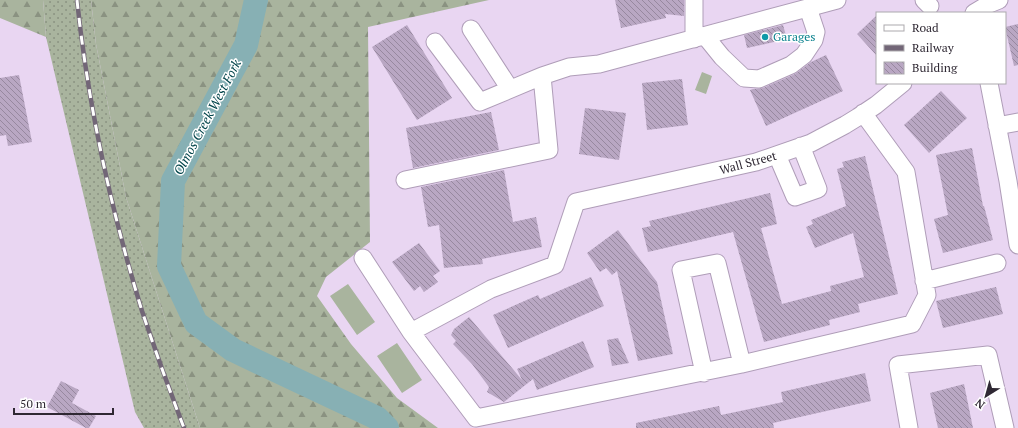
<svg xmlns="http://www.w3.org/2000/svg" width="1018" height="428" font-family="'PT Serif',serif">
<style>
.grass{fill:url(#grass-dots)}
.forest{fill:url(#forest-firs)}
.garden{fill:#a9b49e}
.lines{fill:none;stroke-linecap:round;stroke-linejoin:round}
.river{stroke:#87b0b4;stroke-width:24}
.building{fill:url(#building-back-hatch)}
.minor-casing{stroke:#af9db8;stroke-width:19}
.minor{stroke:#fff;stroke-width:17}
.rail-casing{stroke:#726677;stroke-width:4.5}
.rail{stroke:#fff;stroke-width:3;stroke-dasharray:9;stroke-linecap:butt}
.culture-dot{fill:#0f9aa8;stroke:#fff;stroke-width:1.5}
.labels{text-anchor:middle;stroke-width:3;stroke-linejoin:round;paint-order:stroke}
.culture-label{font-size:12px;fill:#0d838f;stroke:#fff;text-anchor:start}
.street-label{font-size:12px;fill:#2f2833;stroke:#fff}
.water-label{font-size:13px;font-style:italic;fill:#03454b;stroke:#fff}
</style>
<defs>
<pattern id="grass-dots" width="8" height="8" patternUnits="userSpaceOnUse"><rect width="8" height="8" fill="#a9b49e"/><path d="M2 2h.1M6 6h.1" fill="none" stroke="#8a9281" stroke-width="1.8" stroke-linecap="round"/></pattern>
<pattern id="forest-firs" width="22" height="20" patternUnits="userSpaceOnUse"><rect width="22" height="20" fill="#a9b49e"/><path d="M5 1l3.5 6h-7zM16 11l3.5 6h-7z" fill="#8a9281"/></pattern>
<pattern id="building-back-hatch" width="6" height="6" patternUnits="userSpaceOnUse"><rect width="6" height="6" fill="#b9a7c3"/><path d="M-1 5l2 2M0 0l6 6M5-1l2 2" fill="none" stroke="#97889f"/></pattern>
</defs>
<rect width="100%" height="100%" fill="#e9d6f2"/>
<path class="grass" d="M43,0H91L96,44L126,197L200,428H144L135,412L46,37Z"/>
<path class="forest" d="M0,0H43L46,37L0,18Z
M91,0H489L368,27L370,242L326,277L317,296L351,344L397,398L438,428H200L126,197L96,44Z"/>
<path class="garden" d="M702,72L712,76L706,94L695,90Z
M348,284L375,322L357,335L330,296Z
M397,343L422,380L402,393L377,356Z"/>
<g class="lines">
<path class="river" d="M256,0L246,45L173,181L169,266L196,323L233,350L377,418L387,428"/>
</g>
<path class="building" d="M615,0H684V16L665,14L666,18L621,28Z
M877,15V56L857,34Z
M1018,24V65L1014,66L1005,27Z
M407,25L452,98L417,120L372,47Z
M783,25L787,39L747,48L744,35Z
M826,55L843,91L766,126L750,90L753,89L763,88L795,74L811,62Z
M19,75L32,142L8,146L6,135L0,136V78Z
M682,79L688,125L647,130L642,83Z
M941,91L967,118L929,153L904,125Z
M585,108L626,113L619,160L579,154Z
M491,112L499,150L413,168L406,128Z
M972,148L983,206H984L993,240L943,253L934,219L948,215L936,155Z
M865,156L898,294L858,304L860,312L829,320L830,325L764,342L733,232L648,252L642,228L651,226L649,221L770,193L777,224L761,228L782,304L831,291L830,286L864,277L853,233L815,248L806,227L813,224L811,220L846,206L837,169L844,167L842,162Z
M504,170L513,222L536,217L542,247L482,259L483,264L444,268L439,225L428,227L421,187Z
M618,230L657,282L673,354L638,361L617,271L612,275L606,268L600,272L587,253Z
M419,243L440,271L433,276L438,282L424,292L420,286L414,291L392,262Z
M591,277L604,306L508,348L493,315L538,295L540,299Z
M996,287L1003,314L943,328L936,301Z
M469,317L522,380L517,369L583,341L594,367L537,390L533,379L504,402L487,392L489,387L472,364L453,344L456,341L451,335L454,329Z
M618,338L629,363L612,366L607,340Z
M865,373L871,401L773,423L774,428H636V423L719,406L721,415L783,402L781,392Z
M61,381L79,390L72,403L96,416L89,428H86L47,407Z
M964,384L973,428H938L930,393Z"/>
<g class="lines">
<defs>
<path id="minor" d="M924,0L930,6
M974,13L989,4L999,0
M471,29L510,89
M705,36L722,57L744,78L759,79L791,65L804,55L814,40L816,32L808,8
M694,39V0
M435,42L480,102L542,76
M989,83L1008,181L1018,245
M863,113L906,172L927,295L912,324L742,364L476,418L411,332L491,289L555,265L576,202L756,162L811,143L845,125L858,117L876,105L903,83
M997,126L1018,122
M777,155L795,197L818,189L801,146
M405,180L549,150L542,76L569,67L599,64L837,0
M363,258L411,332
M924,281L997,263
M704,373L681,270L717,263L742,364
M909,428L898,365L988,355L1005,428"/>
</defs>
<use href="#minor" class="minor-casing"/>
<use href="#minor" class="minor"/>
<defs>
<path id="rail" d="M77,0C88,105 111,210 142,311C155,350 169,389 184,428"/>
</defs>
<use href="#rail" class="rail-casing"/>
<use href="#rail" class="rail"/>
</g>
<circle class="culture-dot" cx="765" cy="37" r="4"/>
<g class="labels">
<g class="culture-label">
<text x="773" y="41">Garages</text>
</g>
<g class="street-label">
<text transform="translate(748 163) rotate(-15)" y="4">Wall Street</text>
</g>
<g class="water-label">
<text transform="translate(207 117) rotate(-62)" y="5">Olmos Creek West Fork</text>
</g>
</g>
<rect x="876" y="12" width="130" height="72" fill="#ffffff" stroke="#aca9ad"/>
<rect x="884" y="25" width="20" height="6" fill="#ffffff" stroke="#aca9ad"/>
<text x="912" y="32" font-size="12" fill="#2f2833">Road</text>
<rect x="884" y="45" width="20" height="6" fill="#726677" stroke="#aca9ad"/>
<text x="912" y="52" font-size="12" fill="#2f2833">Railway</text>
<rect x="884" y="62" width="20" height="12" fill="url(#building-back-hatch)" stroke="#aca9ad"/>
<text x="912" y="72" font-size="12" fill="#2f2833">Building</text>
<g transform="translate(986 396) rotate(217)" stroke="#ffffff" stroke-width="3" paint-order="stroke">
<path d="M0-3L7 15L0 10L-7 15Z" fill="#2f2833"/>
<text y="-6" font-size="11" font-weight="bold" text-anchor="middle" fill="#2f2833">N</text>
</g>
<path d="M14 408v6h99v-6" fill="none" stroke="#2f2833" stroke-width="2"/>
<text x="20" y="408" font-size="12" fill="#2f2833" stroke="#ffffff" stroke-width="3" paint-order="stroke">50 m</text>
</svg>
